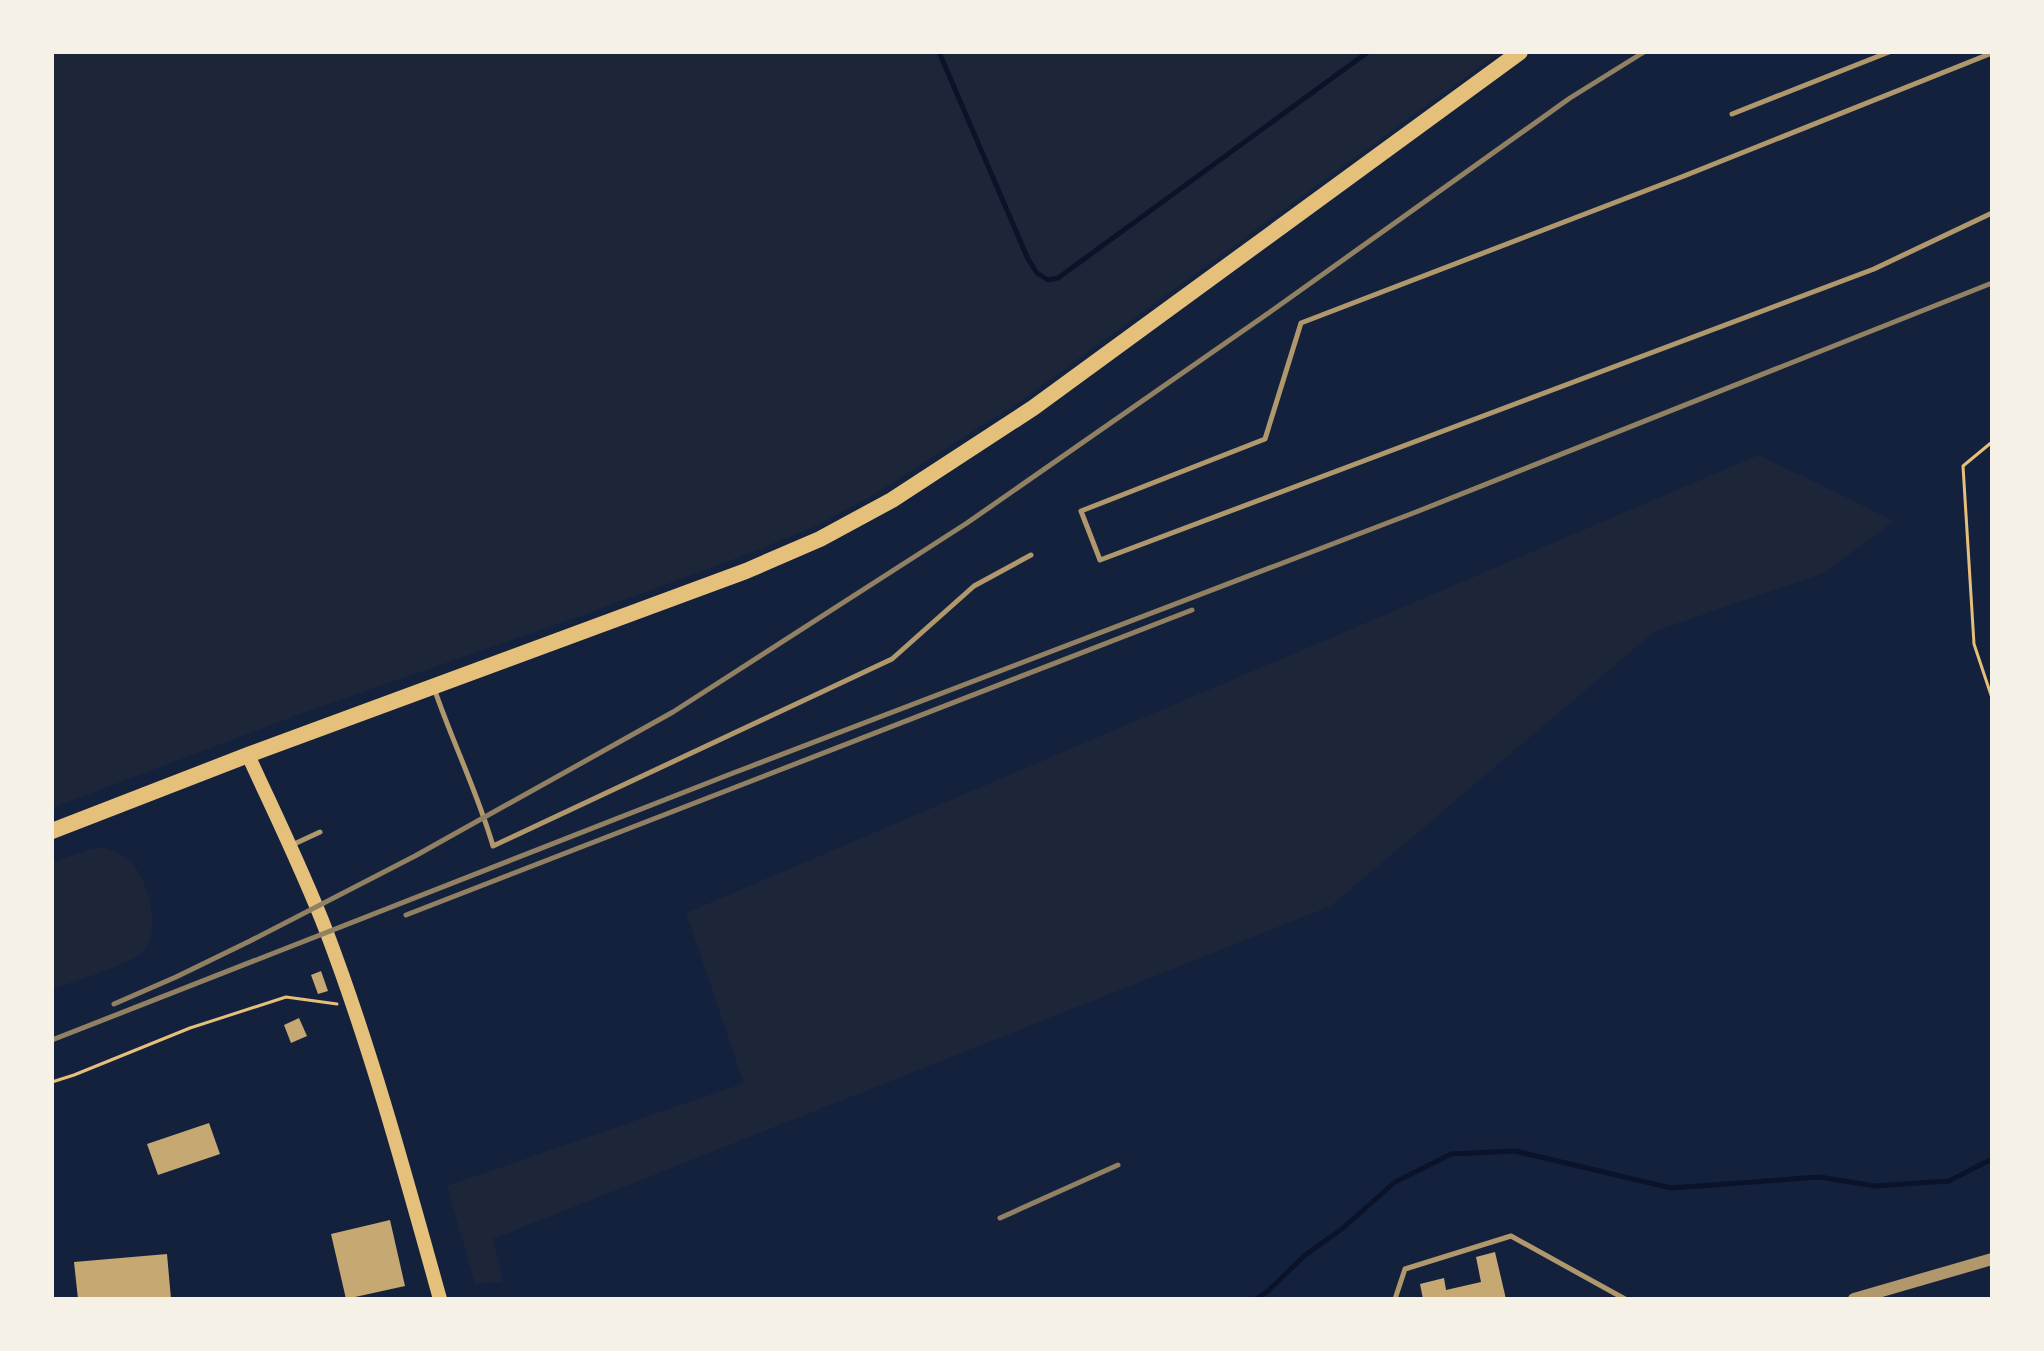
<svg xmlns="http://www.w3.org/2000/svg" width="2044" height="1351" font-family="Mulish,sans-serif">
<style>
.green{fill:#1d2539}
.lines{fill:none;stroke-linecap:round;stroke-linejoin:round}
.stream{stroke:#0b132b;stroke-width:5}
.building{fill:#c6a872}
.path{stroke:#e5c07b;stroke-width:3}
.service{stroke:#b1986c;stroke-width:5}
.tertiary{stroke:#b1986c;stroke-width:12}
.secondary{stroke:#e5c07b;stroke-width:14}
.primary{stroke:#e5c07b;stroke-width:16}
.rail{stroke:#918062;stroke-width:5}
</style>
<rect width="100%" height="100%" fill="#14213d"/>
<path class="green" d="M52,52H1500L1019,402L870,497L816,526L740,557L572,619L308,711L52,808Z
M1759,455L1894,521L1824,573L1655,631L1331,906L493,1239L503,1282L475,1284L447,1186L744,1083L686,913Z
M103,848C113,850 122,854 130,861C148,877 162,933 143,952C131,964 72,982 52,989V862L91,849Z"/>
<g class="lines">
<path class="stream" d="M939,52L1028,259L1037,273L1048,280L1058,278L1368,52
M1256,1299L1268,1291L1304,1256L1343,1228L1395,1182L1451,1154L1515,1151L1671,1188L1819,1177L1875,1186L1949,1181L1992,1159"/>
</g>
<path class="building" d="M321,971L328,991L318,994L311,975Z
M299,1018L307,1036L291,1043L284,1025Z
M209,1123L220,1154L158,1175L147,1144Z
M390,1220L405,1286L346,1299L331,1234Z
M1495,1252L1506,1299H1423L1420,1284L1444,1278L1446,1290L1481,1282L1476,1257Z
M167,1254L171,1299H78L74,1262Z"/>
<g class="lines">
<path class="path" d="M1992,442L1963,466L1974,644L1992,698
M52,1082L74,1075L190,1028L286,997L337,1004"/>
<path class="service" d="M1992,53L1684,176L1301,323L1265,439L1081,511L1100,560L1874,269L1992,213
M1732,114L1889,52
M434,688C452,741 477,791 493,846L892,659L974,586L1031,555
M292,845L320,832
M1395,1299L1405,1269L1511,1236L1625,1299"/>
<path class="tertiary" d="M1854,1299L1992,1259"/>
<path class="secondary" d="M248,755C275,814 304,873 327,933C372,1052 406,1177 440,1299"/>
<path class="primary" d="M52,831L248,755L746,571L820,539L892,500L1033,408L1520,52"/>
<path class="rail" d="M406,915L1192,610
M114,1004L176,977L250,941L415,856L673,712L967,523L1270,312L1570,98L1644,52
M52,1040L728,775L1416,512L1992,283
M1000,1218L1118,1165"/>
</g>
<rect width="2044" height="1351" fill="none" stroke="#f6f1e7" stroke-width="108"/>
</svg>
